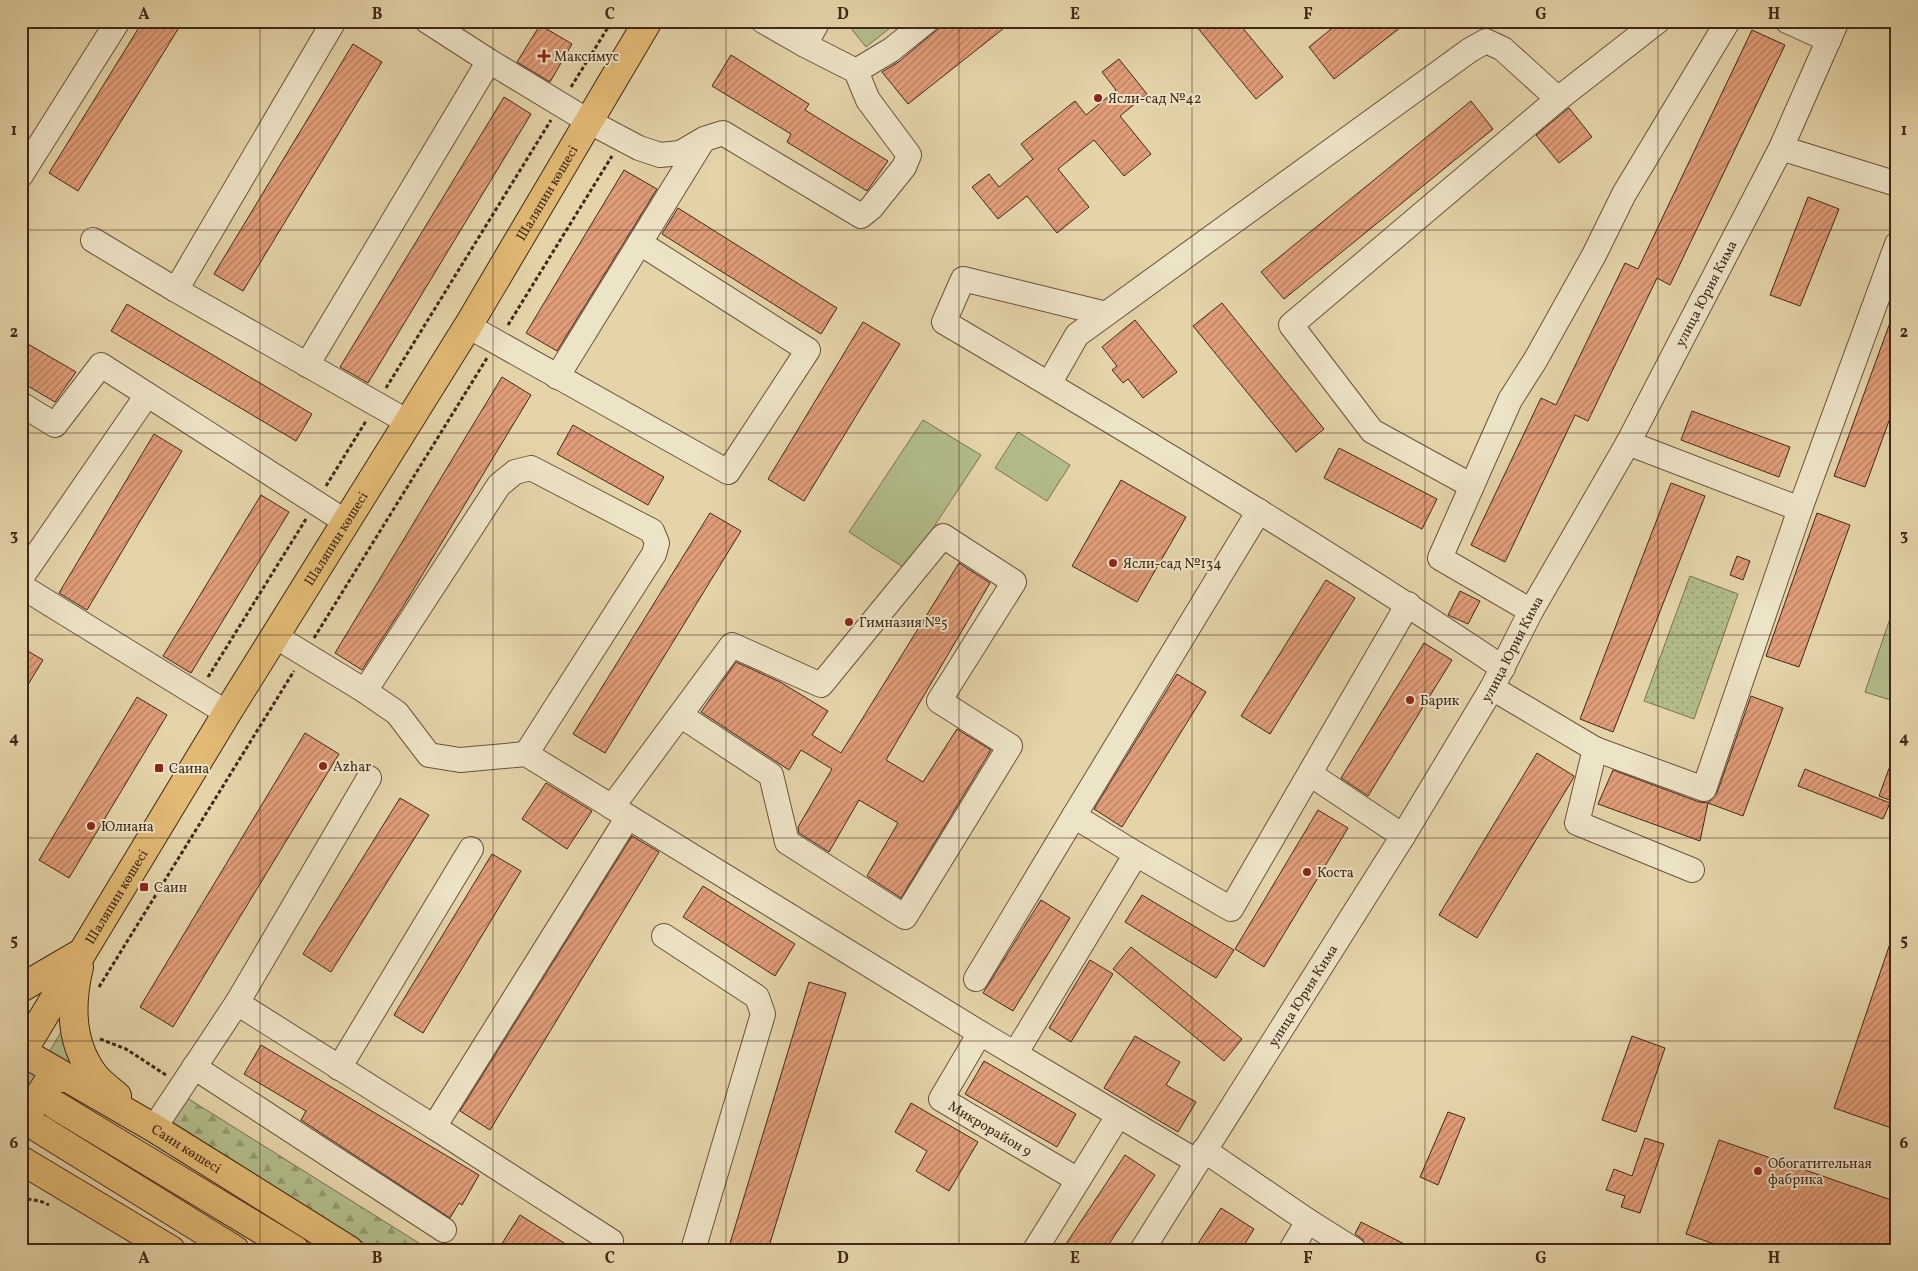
<svg xmlns="http://www.w3.org/2000/svg" width="1918" height="1271" font-family="Vollkorn,serif">
<style>
.green{fill:#b2bd89;stroke:#7a7251}
.forest{fill:url(#forest-firs);stroke:#7a7251}
.park{fill:url(#park-dots);stroke:#7a7251}
.building{fill:url(#building-hatch);stroke:#412819}
.lines{fill:none;stroke-linecap:round;stroke-linejoin:round}
.major-tunnel{stroke:#c3b28b;stroke-width:28;stroke-dasharray:28 14;stroke-linecap:butt}
.minor-casing{stroke:#6a533d;stroke-width:26}
.major-casing{stroke:#412819;stroke-width:30}
.path{stroke:#412819;stroke-width:3;stroke-dasharray:4 2.5;stroke-linecap:butt}
.minor{stroke:#ede3c6;stroke-width:24}
.major{stroke:#e2ba74;stroke-width:28}
.grid{fill:none;stroke:#412819;stroke-width:1;stroke-opacity:0.55}
.poi-dot{fill:#8f2418;stroke:#ede3c6;stroke-width:2}
.labels{text-anchor:middle;stroke-width:4;stroke-linejoin:round;paint-order:stroke}
.poi-label{font-size:14px;fill:#412819;stroke:#ede3c6;text-anchor:start}
.street-label{font-size:14px;fill:#412819;stroke:#ede3c6}
.neatline{fill:none;stroke:#412819;stroke-width:2}
.grid-label{font-size:16px;text-anchor:middle;font-weight:bold;fill:#412819}
</style>
<defs>
<pattern id="forest-firs" width="22" height="20" patternUnits="userSpaceOnUse" patternTransform="scale(1.25)"><rect width="22" height="20" fill="#b2bd89"/><path d="M5 1l3.5 6h-7zM16 11l3.5 6h-7z" fill="#929a6f"/></pattern>
<pattern id="park-dots" width="8" height="8" patternUnits="userSpaceOnUse" patternTransform="scale(1.25)"><rect width="8" height="8" fill="#b2bd89"/><path d="M2 2h.1M6 6h.1" fill="none" stroke="#929a6f" stroke-width="1.8" stroke-linecap="round"/></pattern>
<pattern id="building-hatch" width="6" height="6" patternUnits="userSpaceOnUse" patternTransform="scale(1.25)"><rect width="6" height="6" fill="#e19d79"/><path d="M-1 1l2-2M0 6l6-6M5 7l2-2" fill="none" stroke="#b88062"/></pattern>
</defs>
<rect width="100%" height="100%" fill="#e4d4a8"/>
<filter id="stains"><feTurbulence type="fractalNoise" baseFrequency=".004" numOctaves="4"/><feColorMatrix values="0 0 0 0 .2 0 0 0 0 .09 0 0 0 0 .02 0 0 0 .5 -.17"/></filter>
<radialGradient id="worn" r=".72"><stop offset=".6" stop-color="#630" stop-opacity="0"/><stop offset="1" stop-color="#630" stop-opacity=".3"/></radialGradient>
<path class="green" d="M845,21H899L866,47Z
M923,420L981,455L906,569L849,532Z
M1018,432L1070,465L1047,501L995,468Z
M1897,598V702L1865,692Z
M67,1022L77,1068L45,1059Z"/>
<path class="forest" d="M184,1096L430,1250H375L169,1120Z"/>
<path class="park" d="M1690,576L1738,594L1694,719L1644,701Z"/>
<path class="building" d="M143,21H183L78,191L49,173Z
M947,21H1013L908,104L882,72L900,61Z
M1192,21H1237L1283,77L1256,99Z
M1341,21H1409L1334,79L1309,47Z
M540,25L572,44L550,82L517,62Z
M1752,30L1785,45L1670,285L1657,278L1588,421L1575,415L1505,562L1471,545L1541,398L1556,405L1625,263L1638,269Z
M353,44L382,62L243,291L214,274Z
M731,55L809,104L805,110L888,161L867,191L787,142L791,134L712,86Z
M1119,59L1147,94L1120,116L1151,154L1124,176L1094,140L1058,169L1089,207L1057,233L1027,196L998,219L972,187L989,174L999,187L1033,159L1021,144L1075,101L1086,115L1116,90L1102,72Z
M504,97L531,114L368,383L340,367Z
M1471,101L1493,129L1284,299L1261,272Z
M1569,108L1592,137L1559,163L1536,135Z
M624,170L657,189L557,351L526,333Z
M1808,197L1839,209L1800,306L1770,295Z
M678,208L837,308L821,334L662,234Z
M1222,303L1324,429L1296,452L1193,326Z
M127,304L312,414L296,441L111,331Z
M1895,309H1897V399L1865,487L1834,476Z
M1135,320L1177,372L1143,398L1128,379L1123,383L1112,370L1117,366L1102,347Z
M863,322L900,344L804,501L768,479Z
M21,340L76,372L55,402L21,382Z
M502,377L531,395L404,605L362,670L335,653Z
M1692,411L1790,447L1779,477L1681,440Z
M573,425L664,477L648,505L557,454Z
M154,434L182,451L87,610L59,593Z
M1339,448L1437,499L1422,529L1324,478Z
M1121,480L1186,517L1137,602L1072,566Z
M1671,483L1705,496L1613,732L1580,719Z
M261,495L289,512L191,673L163,656Z
M710,513L741,531L605,753L573,734Z
M1817,513L1850,525L1799,667L1766,656Z
M1737,556L1750,561L1743,580L1730,575Z
M959,563L990,583L886,760L923,782L957,729L991,750L901,898L867,876L898,823L859,800L829,852L799,833L798,827L832,769L801,750L789,770L701,712L736,662L780,682L828,711L812,735L841,753Z
M1326,580L1355,598L1270,734L1241,716Z
M1460,591L1480,601L1468,624L1448,615Z
M1424,643L1452,660L1368,796L1341,778Z
M21,647L43,660L21,696Z
M1177,674L1206,692L1122,827L1094,809Z
M1751,696L1783,708L1743,816L1708,803L1717,793Z
M137,697L167,715L69,878L39,860Z
M305,733L339,754L173,1027L140,1007Z
M1895,752L1897,753V803L1879,796Z
M1537,753L1574,776V777L1477,938L1439,915Z
M1805,769L1890,803L1883,819L1798,786Z
M1613,770L1699,802L1708,803L1700,841L1598,804Z
M546,783L592,811L567,849L522,819Z
M400,798L429,815L331,972L303,954Z
M1318,810L1348,828L1264,967L1235,949Z
M632,836L659,852L490,1130L460,1111Z
M492,854L521,871L423,1033L394,1015Z
M703,886L795,944L775,976L683,917Z
M1142,895L1234,950L1216,978L1125,922Z
M1041,900L1070,918L1013,1011L983,993Z
M1894,932H1897V1130L1834,1108Z
M1131,947L1242,1039L1224,1061L1113,969Z
M1090,960L1113,974L1071,1042L1049,1028Z
M809,982L846,993L768,1250H728Z
M1135,1036L1180,1062L1166,1085L1196,1102L1178,1132L1104,1088Z
M1632,1036L1665,1048L1636,1132L1602,1120Z
M261,1045L479,1175L462,1205L459,1203L450,1218L301,1120L306,1111L244,1074Z
M984,1061L1076,1114L1057,1147L965,1094Z
M911,1103L978,1142L949,1191L916,1171L927,1151L895,1132Z
M1448,1112L1465,1118L1438,1185L1420,1177Z
M1645,1138L1664,1144L1640,1213L1621,1207L1625,1196L1606,1190L1614,1169L1632,1176Z
M1719,1140L1897,1202V1228L1889,1250H1731L1686,1234Z
M1125,1155L1155,1175L1105,1250H1062Z
M1221,1208L1254,1229L1241,1250H1194Z
M520,1215L575,1250H498Z
M1361,1222L1416,1250H1374L1367,1247L1362,1239L1355,1234Z"/>
<g class="lines">
<path class="major-tunnel" d="M21,1084L55,1105"/>
<defs>
<g id="minor">
<path d="M427,21L489,61L588,121L639,148L660,155L680,153L704,139L723,133L861,216L871,208L904,167L909,155L868,100L856,71L805,45"/>
<path d="M763,21L805,45L818,21"/>
<path d="M1787,21L1829,40"/>
<path d="M856,71L891,50L927,21"/>
<path d="M1781,148L1897,184"/>
<path d="M21,175L118,21"/>
<path d="M93,240L176,290L408,422"/>
<path d="M176,290L334,21"/>
<path d="M1106,314L963,279L944,322C1132,433 1321,546 1503,668"/>
<path d="M468,326L728,472L808,350L640,243"/>
<path d="M307,365L489,61"/>
<path d="M557,377L702,142"/>
<path d="M1049,384L1077,335L1470,50L1486,41L1503,49L1558,99"/>
<path d="M21,404L55,425L101,365L346,522"/>
<path d="M1628,443L1800,509"/>
<path d="M1472,486L1372,431L1291,325L1558,99L1658,21"/>
<path d="M21,578L147,395"/>
<path d="M21,586L227,713"/>
<path d="M1531,611L1440,558L1510,400L1536,359L1594,255L1624,194L1728,21"/>
<path d="M275,636L365,691L397,713L429,755L460,760L526,754L980,1033L1196,1161"/>
<path d="M1492,688L1595,749L1704,789L1800,509L1897,244"/>
<path d="M365,691L499,485L515,472L531,468L652,531L657,543L654,554L526,754"/>
<path d="M1595,749L1577,823L1692,870"/>
<path d="M1310,774L1403,836"/>
<path d="M612,807L732,645L821,685L943,536L1014,582L939,701L1010,746L905,917L787,842L771,775L680,715"/>
<path d="M1136,854L1231,909L1408,604"/>
<path d="M664,936L757,997L763,1014L693,1250"/>
<path d="M976,979L1074,816"/>
<path d="M237,1003L369,778"/>
<path id="s1" d="M980,1033L941,1099L1078,1180"/>
<path d="M1015,1054L1136,854L1074,816L1259,511"/>
<path d="M194,1067L444,1230"/>
<path d="M339,1068L471,849"/>
<path d="M434,1127L611,1241"/>
<path d="M154,1128L237,1003L434,1127L628,817"/>
<path d="M1204,1150L1308,1221L1354,1250"/>
<path d="M1035,1250L1118,1116"/>
<path id="s2" d="M1142,1250L1403,836L1492,688L1531,611L1628,443L1781,148L1837,21"/>
<path d="M1291,1250L1308,1221"/>
</g>
<g id="major">
<path d="M79,967C70,1004 70,1043 94,1075C100,1083 109,1089 117,1096"/>
<path d="M21,988L81,953"/>
<path id="s3" d="M21,1051L154,1128L349,1250"/>
<path id="s4" d="M21,1054L227,713L468,326L648,21"/>
<path d="M55,1105L295,1250"/>
<path d="M21,1125L48,1082L56,1078H65"/>
<path d="M38,1128L235,1250"/>
<path d="M21,1160L171,1250"/>
</g>
</defs>
<use href="#minor" class="minor-casing"/>
<use href="#major" class="major-casing"/>
<path class="path" d="M571,87L612,21
M508,325L612,156
M386,388L551,120
M326,486L366,421
M314,638L487,358
M208,677L306,519
M99,987L294,671
M100,1039L126,1049L166,1075
M21,1198L40,1201L49,1205"/>
<use href="#minor" class="minor"/>
<use href="#major" class="major"/>
</g>
<path class="grid" d="M260,21V1250M493,21V1250M726,21V1250M959,21V1250M1192,21V1250M1425,21V1250M1658,21V1250M21,230H1897M21,433H1897M21,635H1897M21,838H1897M21,1041H1897"/>
<g class="poi-dot">
<path d="M541.5 48.5h5v5h5v5h-5v5h-5v-5h-5v-5h5z"/>
<circle cx="1098" cy="98" r="5"/>
<circle cx="1113" cy="563" r="5"/>
<circle cx="849" cy="622" r="5"/>
<circle cx="1410" cy="700" r="5"/>
<circle cx="323" cy="766" r="5"/>
<rect x="154" y="763" width="10" height="10" rx="2.5"/>
<circle cx="91" cy="826" r="5"/>
<circle cx="1307" cy="872" r="5"/>
<rect x="139" y="882" width="10" height="10" rx="2.5"/>
<circle cx="1758" cy="1171" r="5"/>
</g>
<g class="labels">
<g class="poi-label">
<text x="554" y="61">Максимус</text>
<text x="1108" y="103">Ясли-сад №42</text>
<text x="1123" y="568">Ясли-сад №134</text>
<text x="859" y="627">Гимназия №5</text>
<text x="1420" y="705">Барик</text>
<text x="333" y="771">Azhar</text>
<text x="169" y="773">Саина</text>
<text x="101" y="831">Юлиана</text>
<text x="1317" y="877">Коста</text>
<text x="154" y="892">Саин</text>
<text x="1768" y="1168">Обогатительная<tspan x="1768" dy="16">фабрика</tspan></text>
</g>
<g class="street-label">
<text dy="5" stroke="none"><textPath href="#s4" startOffset="1009">Шаляпин көшесі</textPath></text>
<text dy="5" stroke="none"><textPath href="#s2" startOffset="1111">улица Юрия Кима</textPath></text>
<text dy="5" stroke="none"><textPath href="#s4" startOffset="604">Шаляпин көшесі</textPath></text>
<text dy="5" stroke="none"><textPath href="#s2" startOffset="706">улица Юрия Кима</textPath></text>
<text dy="5" stroke="none"><textPath href="#s4" startOffset="184">Шаляпин көшесі</textPath></text>
<text dy="5" stroke="none"><textPath href="#s2" startOffset="301">улица Юрия Кима</textPath></text>
<text dy="5" stroke="none"><textPath href="#s1" startOffset="134">Микрорайон 9</textPath></text>
<text dy="5" stroke="none"><textPath href="#s3" startOffset="192">Саин көшесі</textPath></text>
</g>
</g>
<rect width="1918" height="1271" fill="none" stroke="#e4d4a8" stroke-width="55"/>
<rect x="28" y="28" width="1862" height="1216" class="neatline"/>
<g class="grid-label">
<text x="144" y="19">A</text>
<text x="377" y="19">B</text>
<text x="610" y="19">C</text>
<text x="843" y="19">D</text>
<text x="1075" y="19">E</text>
<text x="1308" y="19">F</text>
<text x="1541" y="19">G</text>
<text x="1774" y="19">H</text>
<text x="14" y="135">1</text>
<text x="1904" y="135">1</text>
<text x="14" y="337">2</text>
<text x="1904" y="337">2</text>
<text x="14" y="540">3</text>
<text x="1904" y="540">3</text>
<text x="14" y="743">4</text>
<text x="1904" y="743">4</text>
<text x="14" y="945">5</text>
<text x="1904" y="945">5</text>
<text x="14" y="1148">6</text>
<text x="1904" y="1148">6</text>
<text x="144" y="1263">A</text>
<text x="377" y="1263">B</text>
<text x="610" y="1263">C</text>
<text x="843" y="1263">D</text>
<text x="1075" y="1263">E</text>
<text x="1308" y="1263">F</text>
<text x="1541" y="1263">G</text>
<text x="1774" y="1263">H</text>
</g>
<rect width="100%" height="100%" filter="url(#stains)"/>
<rect width="100%" height="100%" fill="url(#worn)"/>
</svg>
